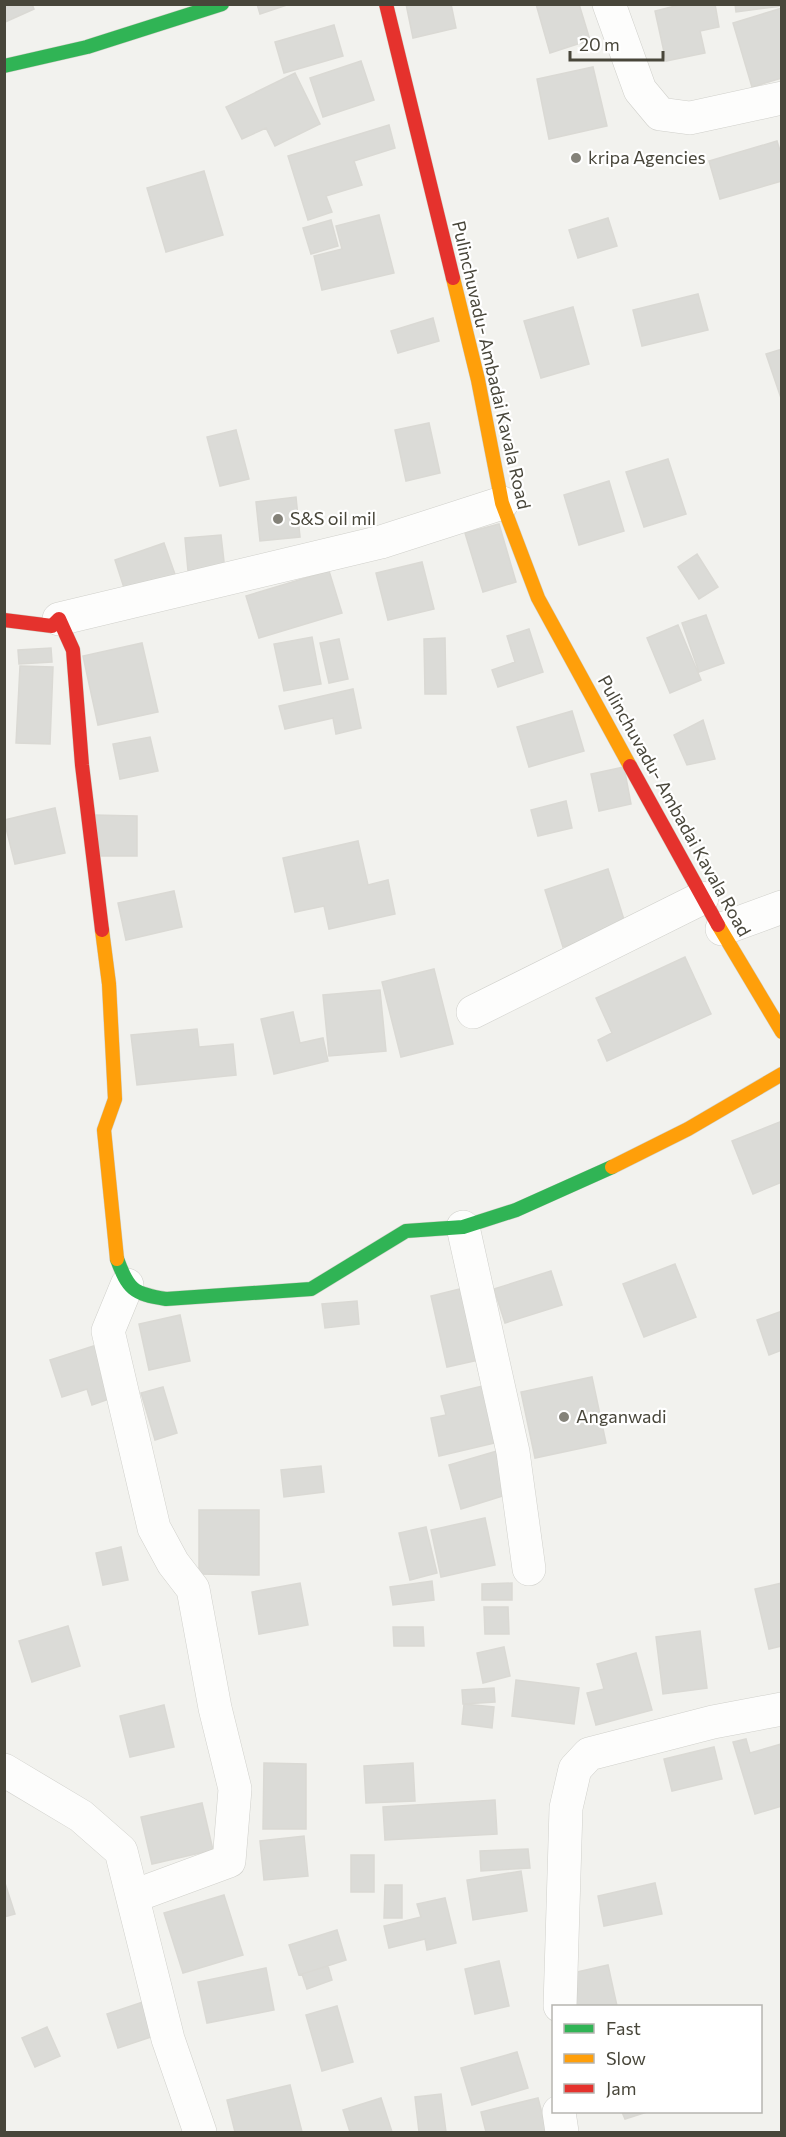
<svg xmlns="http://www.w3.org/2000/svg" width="786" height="2137" font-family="Commissioner,sans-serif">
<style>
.building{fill:#dbdbd7;stroke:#dad9d4;stroke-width:1.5}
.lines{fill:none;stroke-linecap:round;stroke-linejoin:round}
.street-casing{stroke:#d0d0cb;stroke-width:34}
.fast-casing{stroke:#cfcfc5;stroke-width:15}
.slow-casing{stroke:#cfcfc5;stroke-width:15}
.jam-casing{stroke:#cfcfc5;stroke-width:15}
.street{stroke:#fdfdfc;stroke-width:33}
.fast{stroke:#30b455;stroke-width:14}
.slow{stroke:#ff9f0a;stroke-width:14}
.jam{stroke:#e5322d;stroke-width:14}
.poi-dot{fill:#848279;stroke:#fff;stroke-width:2}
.labels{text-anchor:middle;stroke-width:4.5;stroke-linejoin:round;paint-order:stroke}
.poi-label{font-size:18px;fill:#48463a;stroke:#fff;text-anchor:start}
.street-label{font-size:18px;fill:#48463a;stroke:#fff}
</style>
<rect width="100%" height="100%" fill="#f2f2ee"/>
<path class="building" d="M4,4H32L34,9L5,22Z
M257,4H287V5L260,14Z
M406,4H451L456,28L413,38Z
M536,4H579L590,40L550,53Z
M683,4H715L719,27L700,31L705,53L666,61L655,11Z
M735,4H781V6L736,12Z
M782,8V78L752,87L733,23Z
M334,25L343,56L284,73L275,42Z
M361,61L374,100L323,117L310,78Z
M593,67L607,126L549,139L537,79Z
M295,73L320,124L275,146L266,128L242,139L226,107Z
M389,125L395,148L354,161L362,185L326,196L332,212L308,220L288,156Z
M777,141L782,157V181L720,199L709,161Z
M204,171L223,235L166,252L147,188Z
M379,215L394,273L322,290L314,256L342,249L336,226Z
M608,218L617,246L578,258L569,230Z
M331,220L338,246L311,254L303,228Z
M698,294L708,330L642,346L633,310Z
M573,307L589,364L541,378L524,321Z
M433,318L439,341L398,353L391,331Z
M782,349V401L766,354Z
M429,423L440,473L406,481L395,430Z
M236,430L249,479L220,486L207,437Z
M668,459L686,514L644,527L626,472Z
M609,481L624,531L579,545L564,495Z
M296,497L300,537L260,541L256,502Z
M499,524L516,582L483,592L465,533Z
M221,535L226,579L189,582L185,538Z
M164,543L177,580L127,597L115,560Z
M697,554L718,587L699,599L678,567Z
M422,562L434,609L388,620L376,573Z
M329,571L342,613L259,638L246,596Z
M706,615L724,663L699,672L682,623Z
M678,625L701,680L670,693L647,638Z
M529,629L543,672L498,687L492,670L515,662L507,636Z
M312,637L321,684L284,691L274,644Z
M445,638L446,694H425L424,639Z
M339,639L348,679L329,683L320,643Z
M142,643L158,712L98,725L83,656Z
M51,648L52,662L19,664L18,650Z
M20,666L53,667L50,744L16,743Z
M353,689L361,728L336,734L333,718L285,729L279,706Z
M572,711L584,751L529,767L517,727Z
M703,720L715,759L687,765L674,735Z
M150,737L158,771L120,779L113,744Z
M624,767L631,804L599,811L591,774Z
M566,801L572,828L538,836L531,810Z
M55,808L65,853L15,864L4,820Z
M94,815L137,816V856H94Z
M358,841L368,885L388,880L395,914L329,929L324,906L295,912L283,858Z
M608,869L626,926L563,947L545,890Z
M174,891L182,927L126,940L118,903Z
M685,957L711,1014L607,1061L598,1040L612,1033L596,998Z
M434,969L453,1044L401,1057L382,982Z
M380,990L386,1051L329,1056L323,995Z
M293,1012L300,1043L323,1038L328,1061L274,1074L261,1019Z
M197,1029L199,1047L233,1044L236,1075L137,1085L131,1035Z
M782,1121V1182L753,1194L732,1141Z
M675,1264L696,1317L644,1337L623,1284Z
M551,1271L562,1305L505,1323L494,1289Z
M472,1286L488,1358L447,1367L431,1296Z
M357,1301L359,1324L325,1328L322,1304Z
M782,1311V1350L769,1355L757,1320Z
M180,1315L190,1361L149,1370L139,1324Z
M106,1342L123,1394L92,1405L87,1389L62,1397L50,1360Z
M592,1377L606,1443L535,1458L521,1392Z
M487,1385L499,1442L439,1456L431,1418L446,1415L441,1396Z
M163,1387L177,1433L155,1440L141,1393Z
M497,1451L509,1494L461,1509L449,1465Z
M321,1466L324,1492L284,1497L281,1470Z
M199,1510H259V1575L199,1574Z
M485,1518L495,1565L441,1577L431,1530Z
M426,1527L437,1573L410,1580L399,1533Z
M121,1547L128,1580L103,1585L96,1553Z
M432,1581L434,1600L393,1605L390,1587Z
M300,1583L308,1625L259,1634L252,1592Z
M512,1583V1600H482V1584Z
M782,1583V1646L769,1649L755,1589Z
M484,1607H508L509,1634H485Z
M68,1626L80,1666L32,1682L19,1641Z
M393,1627H423L424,1646H394Z
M700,1631L707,1688L663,1694L656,1637Z
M504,1647L510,1676L483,1683L477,1653Z
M636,1653L652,1710L596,1725L587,1693L604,1689L597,1664Z
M516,1680L579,1688L574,1724L512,1716Z
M494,1688L495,1702L463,1704L462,1690Z
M464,1704L494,1707L492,1728L462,1724Z
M164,1705L174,1747L130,1757L120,1716Z
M746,1739L750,1753L781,1744L782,1806L755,1814L733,1742Z
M714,1747L722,1779L672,1791L664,1759Z
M264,1763L306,1764V1829H263Z
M413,1763L415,1801L366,1803L364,1766Z
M495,1800L497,1834L385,1840L383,1807Z
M202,1803L213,1850L152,1864L141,1817Z
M304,1836L308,1876L264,1880L260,1841Z
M528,1849L530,1868L481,1871L480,1851Z
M351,1855H374V1892H351Z
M521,1871L527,1911L473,1920L467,1880Z
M4,1880L15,1914L4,1917Z
M655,1883L662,1914L604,1926L598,1896Z
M385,1885H402V1918H384Z
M224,1895L243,1955L183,1973L164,1913Z
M445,1898L456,1943L427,1950L425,1939L389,1948L384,1926L421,1917L417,1904Z
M337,1930L346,1960L299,1975L289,1945Z
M499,1961L509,2006L475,2014L465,1969Z
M608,1965L617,2006H575L568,1974Z
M328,1966L332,1980L307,1989L302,1974Z
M266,1968L274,2010L207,2023L198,1982Z
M143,2002L154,2036L118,2048L107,2014Z
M337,2006L353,2062L322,2071L306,2015Z
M47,2027L60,2056L35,2067L22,2038Z
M517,2052L528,2088L472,2105L461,2068Z
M290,2085L302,2132H235L227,2100Z
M441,2094L446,2132H419L415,2097Z
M381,2098L392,2132H350L343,2110Z
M538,2098L547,2132H486L481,2112Z
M622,2112H647L625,2119Z"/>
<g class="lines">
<defs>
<path id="street" d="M609,4L640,90L660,114L690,118L782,98
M59,619L381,542L502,503
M722,929L782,907
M473,1012L702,898
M463,1227L513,1452L529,1569
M127,1285L108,1331L154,1528L173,1563L193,1589L215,1708L235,1789L229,1861L134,1896
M4,1770L81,1816L121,1851L168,2039L200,2132
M560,2006L566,1808L575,1769L589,1754L713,1722L782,1709
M559,2112L562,2132"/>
<path id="fast" d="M4,66L87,47L222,4
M117,1259C128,1289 133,1294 166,1299L311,1289L406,1231L463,1227L516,1210L612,1167"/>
<path id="slow" d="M453,278L478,380L502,503L538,598L630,766
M718,925L782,1032
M102,930L109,984L115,1099L104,1130L117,1259
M612,1167L688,1129L782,1074"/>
<path id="jam" d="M386,4L453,278
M4,620L52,626L59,619L73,650L82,765L102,930
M630,766L718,925"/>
</defs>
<use href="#street" class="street-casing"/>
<use href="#fast" class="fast-casing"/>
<use href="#slow" class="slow-casing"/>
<use href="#jam" class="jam-casing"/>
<use href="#street" class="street"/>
<use href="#fast" class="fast"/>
<use href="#slow" class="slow"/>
<use href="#jam" class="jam"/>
</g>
<g class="poi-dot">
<circle cx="576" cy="158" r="6"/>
<circle cx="278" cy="519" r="6"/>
<circle cx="564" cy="1417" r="6"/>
</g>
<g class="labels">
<g class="poi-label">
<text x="588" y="164">kripa Agencies</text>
<text x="290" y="525">S&amp;S oil mil</text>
<text x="576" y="1423">Anganwadi</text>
</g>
<g class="street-label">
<text transform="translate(491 365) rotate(77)" y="6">Pulinchuvadu- Ambadai Kavala Road</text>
<text transform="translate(674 806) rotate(61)" y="6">Pulinchuvadu- Ambadai Kavala Road</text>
</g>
</g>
<rect width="786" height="2137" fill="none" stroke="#48463a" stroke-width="12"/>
<rect x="552" y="2005" width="210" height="108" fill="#ffffff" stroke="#b6b5b0" stroke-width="1.5"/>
<rect x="564" y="2024" width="30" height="9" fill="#30b455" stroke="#b6b5b0" stroke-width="1.5"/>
<text x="606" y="2035" font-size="18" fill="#48463a">Fast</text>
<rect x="564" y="2054" width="30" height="9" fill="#ff9f0a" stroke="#b6b5b0" stroke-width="1.5"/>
<text x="606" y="2065" font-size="18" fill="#48463a">Slow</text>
<rect x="564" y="2084" width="30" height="9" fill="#e5322d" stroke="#b6b5b0" stroke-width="1.5"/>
<text x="606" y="2095" font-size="18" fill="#48463a">Jam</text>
<path d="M570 51v9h93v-9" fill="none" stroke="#48463a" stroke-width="3"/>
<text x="579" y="51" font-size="18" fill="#48463a" stroke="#ffffff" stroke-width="4.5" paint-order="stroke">20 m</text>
</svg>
